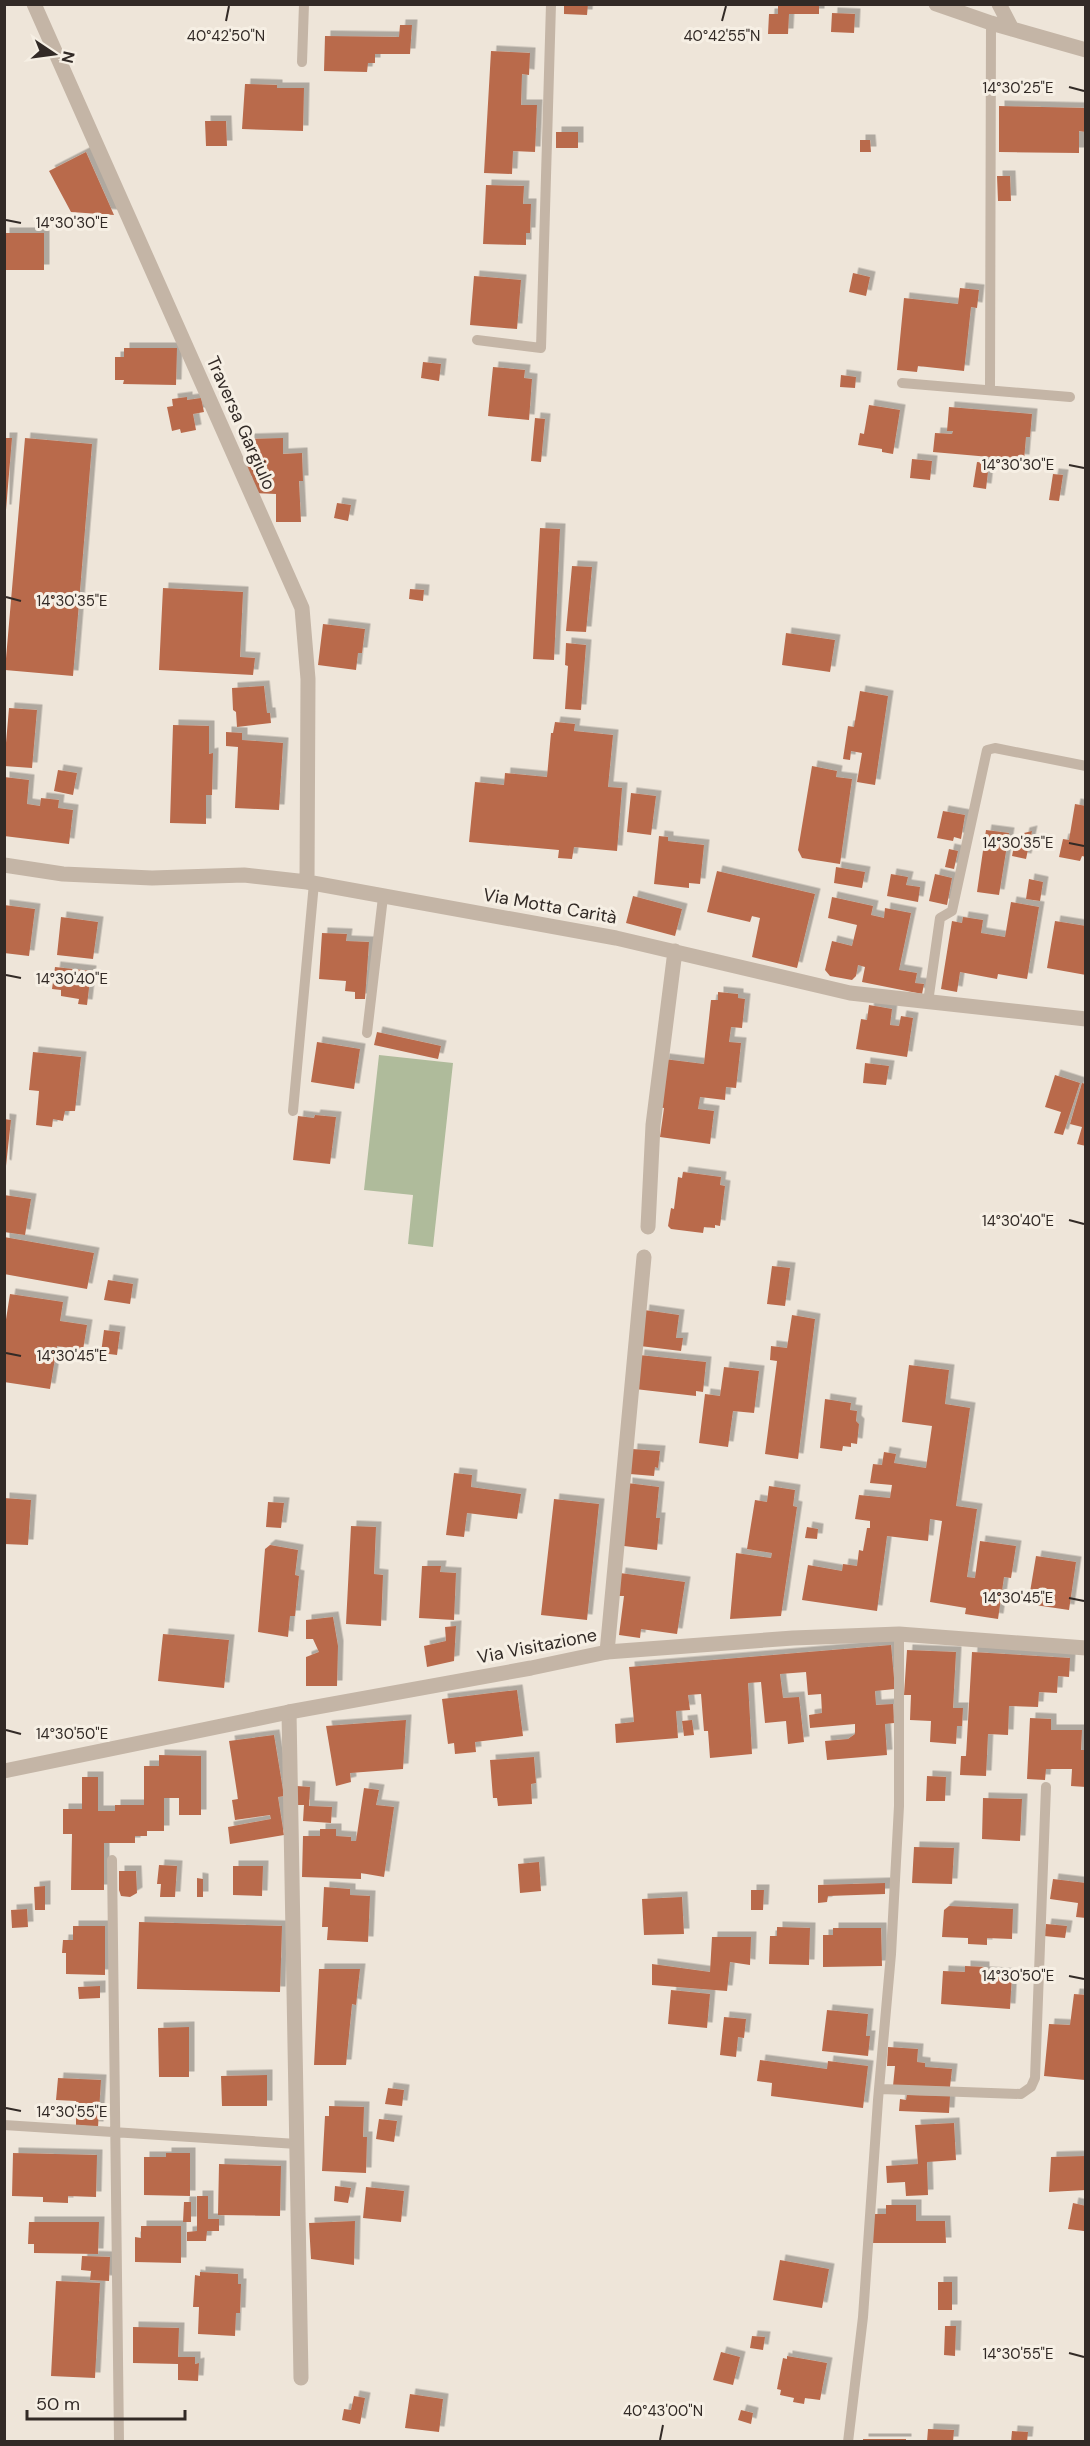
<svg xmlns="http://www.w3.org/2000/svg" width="1090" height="2446" font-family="'DM Sans',sans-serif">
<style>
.green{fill:#afbb9b}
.building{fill:#b96a4c;filter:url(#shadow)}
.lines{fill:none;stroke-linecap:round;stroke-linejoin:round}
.service{stroke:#c4b5a6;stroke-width:10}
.minor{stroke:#c4b5a6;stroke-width:15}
.tertiary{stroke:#c4b5a6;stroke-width:15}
.ticks{fill:none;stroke:#322a26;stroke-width:2}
.labels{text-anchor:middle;stroke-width:6;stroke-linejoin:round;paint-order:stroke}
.street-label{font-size:18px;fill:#322a26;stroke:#f6efe4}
.ticks-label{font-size:15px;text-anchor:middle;fill:#322a26;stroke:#f6efe4;stroke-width:6;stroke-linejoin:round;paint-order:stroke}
</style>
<defs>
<filter id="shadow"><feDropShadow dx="5.5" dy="-5.5" stdDeviation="0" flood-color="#0004"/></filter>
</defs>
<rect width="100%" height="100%" fill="#eee5d9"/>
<path class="green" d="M379,1055L453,1063L433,1247L408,1244L413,1195L364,1190Z"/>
<path class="building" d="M564,4H588L587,15L564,14Z
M778,4H819V14H789L788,34H768L769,14H778Z
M832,13L855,14L854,33L831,32Z
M400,25H412L410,54H375V63H368L367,72L324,71L325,36L399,37Z
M491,51L530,53L529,75L522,74L521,105H537L535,152L513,151L512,174L484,173Z
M245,84L277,85V88H304L303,131L242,129Z
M999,106L1086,108V132L1079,131V153L999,152Z
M205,121H226L227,146H206Z
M556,132H578V148H556Z
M860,140H870L871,152H860Z
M86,152L114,215L71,212L49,171Z
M997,176H1010L1011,201H998Z
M486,185L524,186L523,204H531L530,233H526V245L483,244Z
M4,233H44V270H4Z
M853,273L870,277L866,296L849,292Z
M474,276L521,280L517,329L470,325Z
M960,288L979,290L977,308L971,307L964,371L918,366L917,372L897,370L904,298L958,304Z
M124,348H177L176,385L123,384L124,380H115V357H124Z
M423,362L441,364L439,381L421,378Z
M493,367L525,370L524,378L532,379L529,420L488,416Z
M841,375L856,377L855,388L840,387Z
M187,397V400L201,398L204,412L193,414L196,430L181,433L180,429L172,431L167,407L173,406L172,399Z
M869,405L900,410L893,454L882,452V449L858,445L860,433L864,434Z
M949,407L1032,414L1030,437H1026L1024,460L933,452L935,433L952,434L953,431H947Z
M535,418L545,419L541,462L531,461Z
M4,438H12L6,510H4Z
M25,438L92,444L73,676L5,670Z
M283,438V454L302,453L303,481H299L301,522H276V494L253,493L252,476H246V461H249V439Z
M912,459L932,461L930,480L910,478Z
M977,462L989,463L986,489L973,487Z
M1053,474L1063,475L1059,501L1049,500Z
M337,503L351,505L348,521L334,518Z
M540,528L560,529L554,660L533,659Z
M572,566L592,567L586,632L566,631Z
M163,588L243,592L240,657L255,658L253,675L159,670Z
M410,589L424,590L423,601L409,599Z
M323,624L365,629L362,653H358L356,670L318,665Z
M786,633L835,640L830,672L782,665Z
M566,643L586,645L581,710L565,709L568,666L565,665Z
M264,686L267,713H270L271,723L237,727L236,712L233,710L232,688Z
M860,691L888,696L875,785L857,782L862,753L851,751L850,760L843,759L848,726L854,727Z
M9,708L37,710L32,768L4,766Z
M555,722L575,724L574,731L613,735L608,787L622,788L617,851L574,847L572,859L558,858L559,850L469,842L475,782L504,785L505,773L547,777L551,733H553Z
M173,725L209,726V754L213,753L212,795H206V824L170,823Z
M226,732L242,733V740L283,743L279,810L235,808L238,747L226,746Z
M812,766L837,771L836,777L852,779L840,864L802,858L798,850Z
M58,770L77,773L73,795L54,791Z
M4,777L29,780L27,804L40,806L41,798L59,800L58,808L73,810L69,844L4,836Z
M631,793L656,796L651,835L627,832Z
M1075,804L1086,806V857L1082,856L1080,861L1059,857L1063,839L1069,840Z
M943,811L965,815L961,839L954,837L953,841L937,838Z
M986,830L1009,833L999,895L977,892Z
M1032,831L1026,859L1012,856L1014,846L1021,848L1024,833Z
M659,836L668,837V841L704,845L700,884L689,883V888L654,884Z
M949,849L958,851L954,869L945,867Z
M836,867L865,872L862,888L834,883Z
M717,871L815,894L797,968L752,957L760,918L752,916L750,922L707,912Z
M891,874L908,877L906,885L920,887L918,902L887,896Z
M935,874L952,878L947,905L929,901Z
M1029,879L1043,882L1040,901L1026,899Z
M633,896L682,909L675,936L626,923Z
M832,897L873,906L871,915L884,918L885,908L911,913L899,970L917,973L915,983L924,984L922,994L862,982L865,967L858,965L856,976L852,980L830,976L825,970L832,941L852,946L857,925L828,918Z
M1011,902L1039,907L1027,979L998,974L997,979L960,972L957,992L941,989L952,921L962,923L963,917L983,920L981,933L1005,937Z
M4,905L35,909L29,956L4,953Z
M61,917L98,922L93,959L57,955Z
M1055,921L1086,926V975L1047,968Z
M322,933L347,934L346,941L369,942L365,999H355V992L345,991L346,981L319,979Z
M55,967L91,971L87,1005L78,1004L79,999L61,996V990L52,989Z
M718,992L738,994V998L745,999L742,1028L731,1027L729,1042L741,1043L736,1088L726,1087L725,1100L700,1097L698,1109L714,1111L710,1144L660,1137L664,1108L657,1107L664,1059L704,1064L711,1000H718Z
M869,1005L892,1009L890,1025L899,1026L901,1016L913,1018L907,1057L856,1049L861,1019L867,1020Z
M377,1032L441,1046L438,1059L374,1045Z
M317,1042L360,1049L354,1089L311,1082Z
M33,1052L81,1057L75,1111H65L63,1121L53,1119L52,1127L36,1125L39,1091L29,1090Z
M865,1063L889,1066L886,1085L863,1083Z
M1055,1075L1080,1083L1063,1135L1054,1133L1061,1112L1045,1107Z
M1082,1083L1086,1084V1146L1077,1144L1082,1127L1070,1124Z
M315,1115L336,1117L330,1164L293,1160L298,1116L314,1118Z
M4,1119L11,1120L6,1166L4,1165Z
M683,1172L721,1177L720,1185L725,1186L720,1226L715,1225V1228L704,1227L703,1233L671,1229L668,1226L671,1208L674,1209L678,1177L682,1178Z
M4,1195L31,1199L25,1235L4,1232Z
M4,1237L94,1253L87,1289L4,1274Z
M772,1266L790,1268L785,1306L767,1304Z
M108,1280L133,1284L130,1304L104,1300Z
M10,1294L63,1302L60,1321L87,1325L83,1350L57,1346L50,1389L4,1382V1332Z
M644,1310L679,1315L676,1338H683L681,1351L640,1346Z
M792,1315L815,1319L798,1459L765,1454L777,1361L770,1360L771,1346L787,1348Z
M104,1330L120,1332L117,1355L101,1353Z
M639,1355L706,1362L703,1392L696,1391V1396L635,1389Z
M909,1365L949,1370L945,1404L970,1408L956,1506L977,1509L967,1577L975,1578L980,1541L1016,1546L1011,1578L1004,1577L998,1619L965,1614L966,1608L930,1602L942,1521L930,1519L928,1541L887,1536L877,1611L802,1600L808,1565L842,1571L843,1564L857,1566L859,1550L863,1551L867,1528H870V1521L855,1519L859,1495L890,1498L892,1485L870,1483L873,1464L882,1465L884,1452L896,1454L894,1463L926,1468L932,1426L902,1422Z
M724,1367L759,1371L754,1413L733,1411L728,1447L699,1443L705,1394L720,1396Z
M825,1399L851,1403L850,1410L857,1411L856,1421L859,1424L857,1444L851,1443V1447L843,1446L842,1451L820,1448Z
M632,1449L660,1451L658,1468L655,1467L654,1476L630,1474Z
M454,1473L472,1475L471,1487L521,1494L517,1519L467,1513L464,1537L446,1535Z
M627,1483L659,1487L656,1518H660L657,1550L624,1546Z
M769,1486L795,1490L793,1506L797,1507L781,1616L730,1619L736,1553L771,1558L772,1553L747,1549L755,1500L767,1502Z
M4,1498L31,1500L28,1545L4,1544Z
M554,1499L599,1504L587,1620L541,1615Z
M268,1502L284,1503L281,1528L266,1527Z
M351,1526L376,1527L374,1574L383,1575L381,1626L346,1624Z
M807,1527L818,1529L817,1539L805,1538Z
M270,1545L298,1550L295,1575L299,1576L295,1616H290L288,1637L258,1632L265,1549Z
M1036,1556L1076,1562L1069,1610L1028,1604Z
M422,1566H441L440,1572L456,1573L454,1620L419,1618Z
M620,1573L685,1582L677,1634L641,1629L640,1638L619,1635L624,1596H617Z
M333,1617L338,1646L337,1686H306V1657L319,1652L313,1639H306V1620Z
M456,1626L454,1661L427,1667L424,1646L446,1641L445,1627Z
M163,1634L229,1640L224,1688L158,1681Z
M891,1645L895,1689L875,1691L876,1705L893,1704L894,1723L885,1724L887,1755L827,1760L825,1741L848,1739L855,1734V1724L810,1728L809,1715L822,1713L821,1694L808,1695L806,1672L780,1674L783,1698L799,1697L804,1742L788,1744L786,1721L765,1723L761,1682L748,1683L752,1754L710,1758L708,1731H704L701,1694L688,1695L690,1710L676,1711L678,1738L616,1743L615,1724L634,1722L629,1667Z
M907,1650L956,1652L953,1708H963L962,1726H957L956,1744L930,1742L931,1721L910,1720L911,1695H904Z
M972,1652L1070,1658L1069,1677L1058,1676L1057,1693L1039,1692L1038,1707L1009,1706L1008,1735L988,1734L986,1776L960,1775L961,1756H966Z
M517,1690L523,1736L475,1742L476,1752L455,1754L454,1743L448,1744L442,1699Z
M1030,1718L1051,1719V1730H1082L1081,1750H1086V1787L1071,1786L1072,1769H1046L1045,1780L1027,1779Z
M406,1720L403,1769L350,1773L351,1782L336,1786L326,1726Z
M692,1720L694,1735L684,1736L682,1721Z
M274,1735L284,1796L278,1797L284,1835L230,1844L228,1827L271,1819L270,1815L235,1820L232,1800L238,1799L229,1741Z
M159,1755L201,1756V1815H179V1798H164V1831H147V1836H135V1843H104V1890H71L72,1834H63V1809H82V1777H98V1811H115V1805H144V1766H159Z
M534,1757L536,1783L531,1784L532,1804L498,1806L497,1798H493L490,1760Z
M927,1776L946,1777L945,1801H926Z
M297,1786L310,1787L309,1806L332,1807L331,1823L303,1821L304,1805H296Z
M364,1788L379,1790L376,1805L394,1807L384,1877L361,1873V1879L302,1877L303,1836H320V1829H336V1836L351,1837V1841H356Z
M983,1798L1022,1799L1020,1841L982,1839Z
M914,1847L954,1848L952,1884L912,1883Z
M539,1862L541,1891L520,1893L518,1864Z
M159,1865L177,1866L175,1897H160L161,1884H157Z
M233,1866H263L262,1896L233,1895Z
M119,1871H136L137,1893L130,1897L121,1896L119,1890Z
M197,1878L203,1879V1897H197Z
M1053,1879L1086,1883V1918L1076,1917L1078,1903L1050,1899Z
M885,1883V1894L828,1896L827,1902L818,1903V1885Z
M45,1886V1910H35L34,1887Z
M324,1887L350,1889V1895L370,1896L368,1942L327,1940L328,1927H322Z
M751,1890H764L763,1910H751Z
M682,1897L684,1934L644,1935L642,1899Z
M949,1906L1013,1909L1012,1939L987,1938V1945L968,1944V1938L942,1937L944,1910Z
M27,1909L28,1927L12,1928L11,1910Z
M139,1922L282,1926L280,1992L137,1989Z
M1046,1924L1067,1926L1065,1938L1044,1936Z
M73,1926H105V1975L66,1974V1953H62L63,1940H73Z
M777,1927L810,1928L809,1965L769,1964L770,1936H777Z
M833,1928H881L882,1966L823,1967V1935H833Z
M712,1937H751L750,1965L730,1962L727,1991L652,1985V1964L710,1972Z
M965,1966L984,1967V1972L1012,1974L1010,2009L941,2004L943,1971L965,1972Z
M319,1969H360L356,2005L352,2004L346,2065H314Z
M100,1986V1998L79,1999L78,1987Z
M671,1990L710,1994L707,2028L668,2024Z
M1074,1994L1086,1995L1085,2080L1044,2076L1049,2024L1070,2025Z
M827,2010L868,2014L866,2036H870L868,2056L822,2051Z
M724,2017L746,2019L744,2038L738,2037L736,2057L720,2055Z
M189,2027V2077H159L158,2028Z
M888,2047L918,2049L917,2062L925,2063V2067L952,2069L950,2087L893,2086L895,2066H887Z
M760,2060L827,2069L828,2061L868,2066L863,2108L771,2096L772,2083L757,2081Z
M267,2075V2106H222L221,2076Z
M58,2078L101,2080L98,2127L76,2125V2101L56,2100Z
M388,2088L404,2090L402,2106L385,2104Z
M907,2095L950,2096L949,2113L899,2111L900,2099L906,2100Z
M329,2106L364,2107L363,2137H367L366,2173L322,2171L325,2116H329Z
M379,2119L397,2121L394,2142L376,2139Z
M954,2123L956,2160L927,2162L928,2195L906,2196L905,2182L887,2183L886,2166L918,2164L915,2125Z
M13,2153L97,2155L96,2197L68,2196V2203L43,2202V2197L12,2196Z
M166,2153H190V2196L144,2195V2157H166Z
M1086,2156V2190L1049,2192L1051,2157Z
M219,2164L281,2166L280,2216L218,2215Z
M335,2186L351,2188L348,2203L334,2201Z
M366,2187L404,2191L401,2222L363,2218Z
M197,2196H208V2219H219V2231H207L206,2241H187V2232L197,2231Z
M184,2202H191V2222H183Z
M1073,2203L1086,2206L1084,2231L1068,2229Z
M886,2205H916V2221H945L946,2243H872V2214H886Z
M355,2221L354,2265L311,2259L309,2223Z
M29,2222H99L98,2254L34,2253V2244H28Z
M141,2226H181V2263L135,2262V2237L141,2238Z
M82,2256L110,2257L109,2281L90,2280L91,2271L81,2270Z
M780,2260L829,2269L822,2308L773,2300Z
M200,2272L238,2274V2284H241L240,2313H236L235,2336L198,2334L199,2307H193L195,2275L200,2276Z
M56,2281L100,2283L95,2378L51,2376Z
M938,2282H952V2310H938Z
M945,2326H956L955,2356L944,2355Z
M133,2327L179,2328L178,2357H195V2364L199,2363L198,2381L178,2380V2364L133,2363Z
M752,2336L765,2337L763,2350L750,2348Z
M721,2352L740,2357L733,2385L713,2380Z
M787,2356L827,2363L820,2400L805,2398L804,2404L793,2402L794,2398L780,2395L781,2390L777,2389L783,2358L787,2359Z
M410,2394L443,2399L439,2432L405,2428Z
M354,2396L365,2398L360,2424L342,2420L344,2409L351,2410Z
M741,2410L753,2413L751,2424L738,2420Z
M928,2429L954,2430L953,2442H927Z
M1012,2431L1028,2432L1027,2442H1011Z
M863,2439H906V2442H863Z"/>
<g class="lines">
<path class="service" d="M302,62L304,4
M477,340L541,348L551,4
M902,383L1070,397
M990,390L991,23
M928,1002L940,918L952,911L987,750L995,748L1086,766
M367,1033L383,897
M293,1111L314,883
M112,1860L119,2442
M881,2089L1021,2094L1031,2087L1035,2078L1046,1787
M4,2125L297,2144
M848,2442L863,2317L878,2100L891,1954L899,1806V1634"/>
<path class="minor" d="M34,4L302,608L308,679L307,882
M936,4L991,23L1086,50
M999,4L1012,29
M4,865L63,874L152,878L244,875L307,882L616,938L850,993L1086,1019
M648,1227L653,1125L675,951
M607,1652L644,1257
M289,1712L301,2378"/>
<path class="tertiary" d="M4,1771L289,1712L531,1668L607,1652L793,1638L899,1634L1086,1648"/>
</g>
<path class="ticks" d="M226,21L229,6M722,21L726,6M1069,87L1084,91M6,220L21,223M1069,465L1084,468M6,597L21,601M1069,843L1084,846M6,975L21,978M1069,1220L1084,1224M6,1353L21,1356M1069,1598L1084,1601M6,1730L21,1734M1069,1976L1084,1979M6,2108L21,2111M1069,2353L1084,2357M660,2440L663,2425"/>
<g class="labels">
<g class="street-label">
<text transform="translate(241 423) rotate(66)" y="6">Traversa Gargiulo</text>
<text transform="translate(550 906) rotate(10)" y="6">Via Motta Carità</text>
<text transform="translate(537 1646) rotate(-11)" y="6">Via Visitazione</text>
</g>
</g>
<g class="ticks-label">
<text x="226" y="41">40°42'50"N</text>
<text x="722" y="41">40°42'55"N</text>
<text x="1018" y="93">14°30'25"E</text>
<text x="72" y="228">14°30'30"E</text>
<text x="1018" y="470">14°30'30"E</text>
<text x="72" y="606">14°30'35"E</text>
<text x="1018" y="848">14°30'35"E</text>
<text x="72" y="984">14°30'40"E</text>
<text x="1018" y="1226">14°30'40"E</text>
<text x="72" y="1361">14°30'45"E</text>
<text x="1018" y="1603">14°30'45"E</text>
<text x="72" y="1739">14°30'50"E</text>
<text x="1018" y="1981">14°30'50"E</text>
<text x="72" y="2117">14°30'55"E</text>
<text x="1018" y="2359">14°30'55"E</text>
<text x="663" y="2416">40°43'00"N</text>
</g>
<rect width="1090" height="2446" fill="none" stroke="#322a26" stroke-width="12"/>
<g transform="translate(54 54) rotate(103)" stroke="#f6efe4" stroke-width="4.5" paint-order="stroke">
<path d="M0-4.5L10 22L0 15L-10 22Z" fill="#322a26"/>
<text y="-9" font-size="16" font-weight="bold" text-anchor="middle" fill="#322a26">N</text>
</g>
<path d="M27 2410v9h158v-9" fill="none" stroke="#322a26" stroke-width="3"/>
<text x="36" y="2410" font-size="18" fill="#322a26" stroke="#f6efe4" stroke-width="4.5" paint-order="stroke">50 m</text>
</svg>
